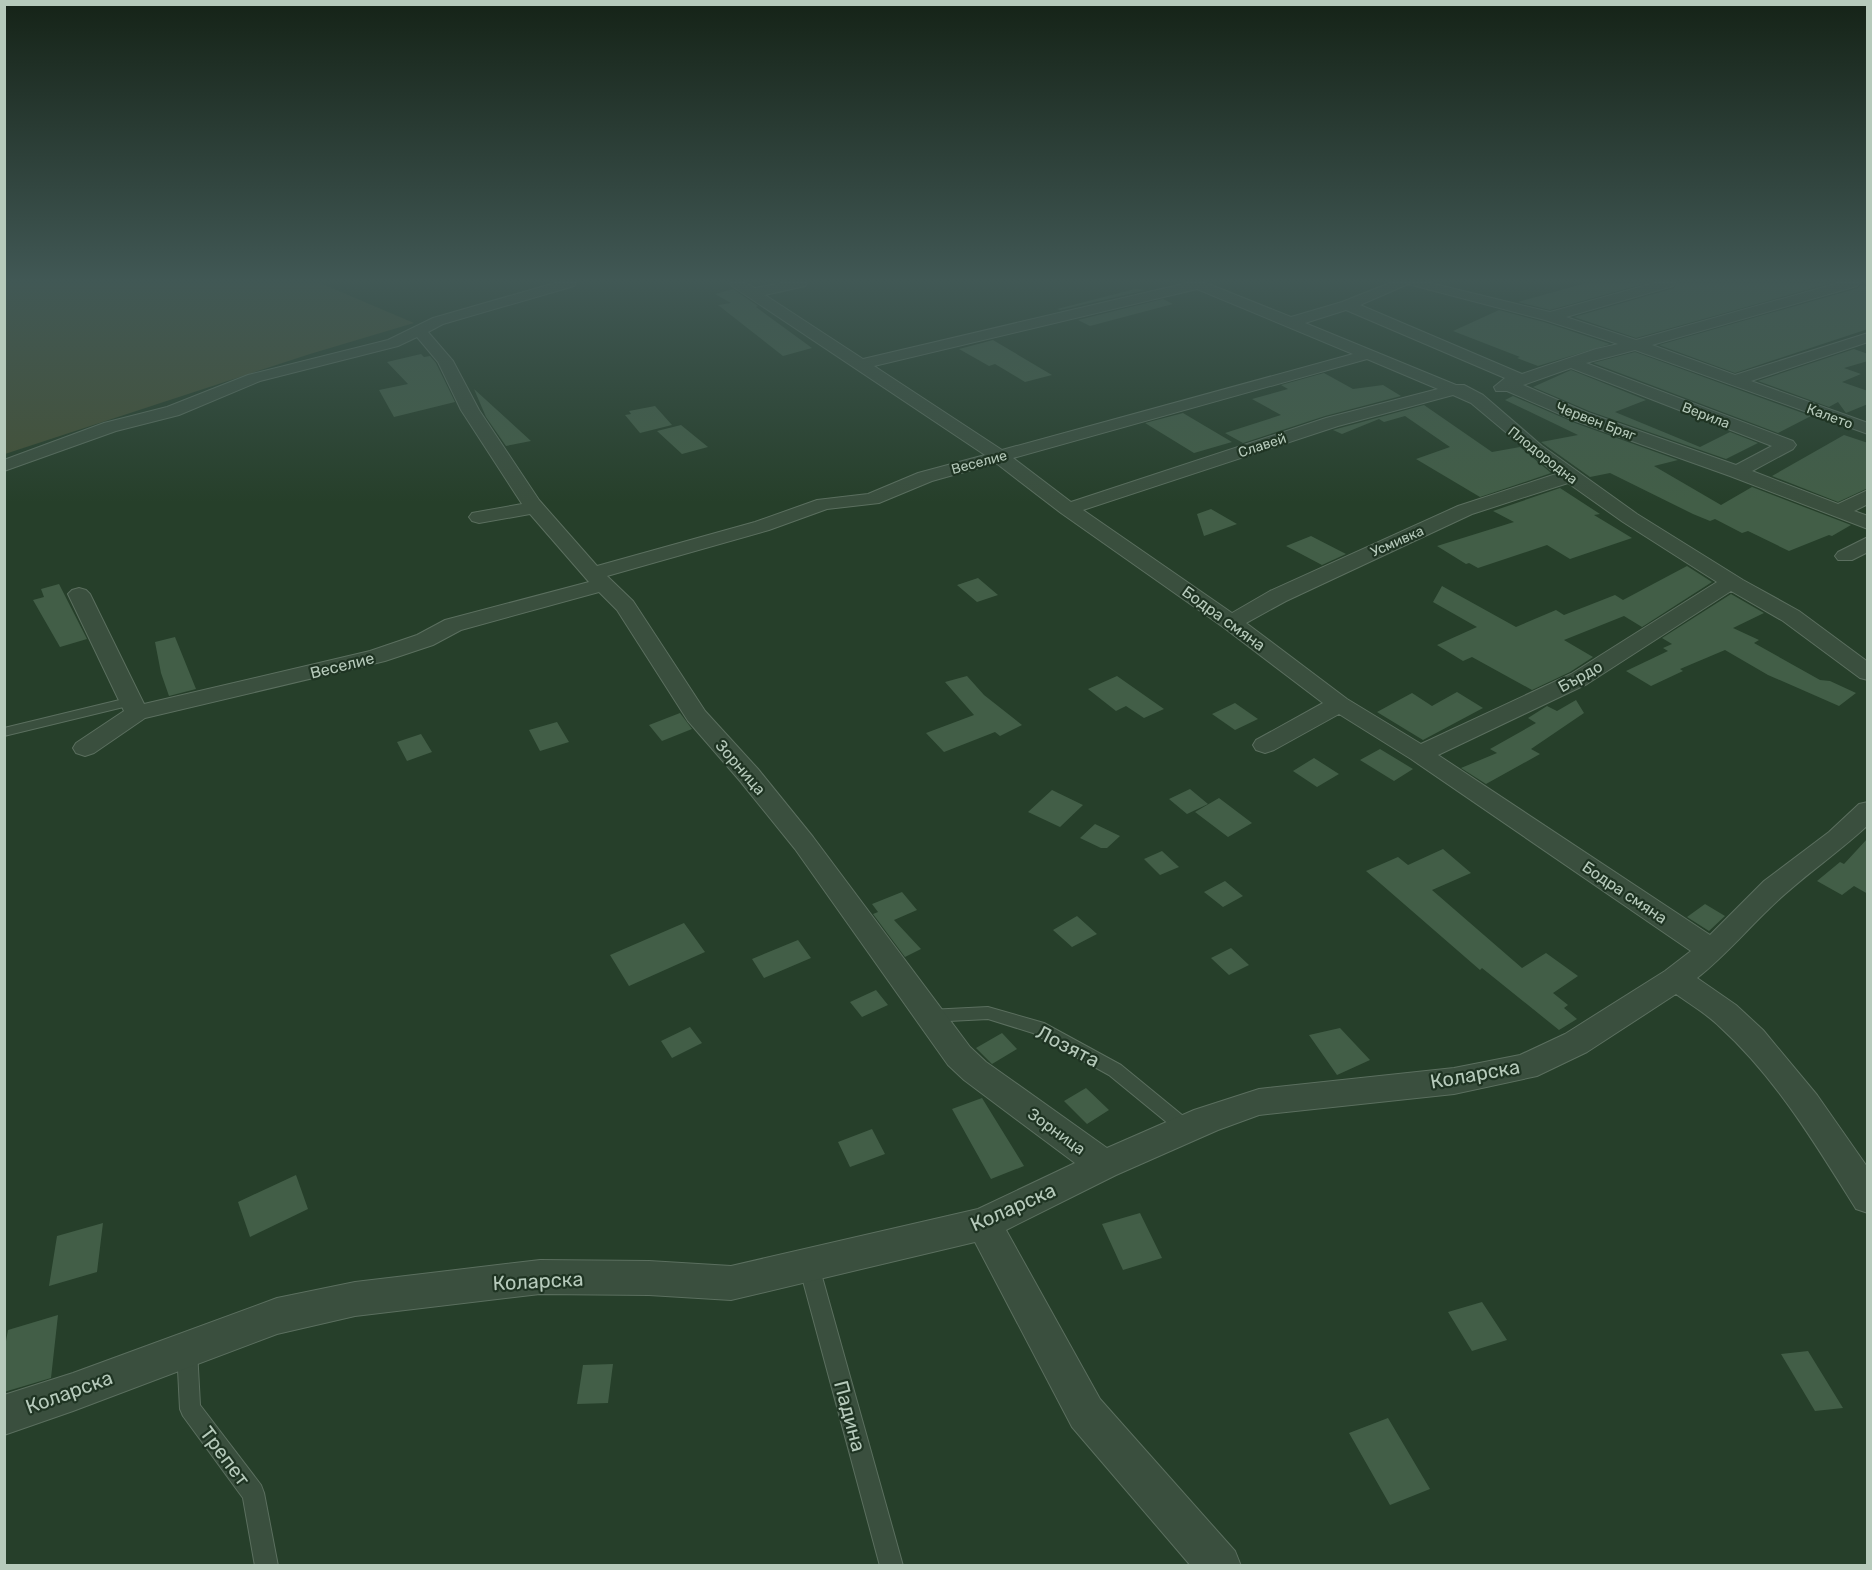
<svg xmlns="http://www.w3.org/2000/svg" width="1872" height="1570" font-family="Rubik,sans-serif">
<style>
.green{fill:#445136}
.building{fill:#425e47}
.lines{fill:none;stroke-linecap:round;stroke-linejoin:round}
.service-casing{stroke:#5b6f5f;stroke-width:2}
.minor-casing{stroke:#5b6f5f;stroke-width:2}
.service{fill:#3a4f3e;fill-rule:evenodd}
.minor{fill:#3a4f3e;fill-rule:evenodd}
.labels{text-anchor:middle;stroke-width:4.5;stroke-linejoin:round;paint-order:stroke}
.far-street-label{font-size:14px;fill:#b6cabb;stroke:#1f3423}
.street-label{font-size:16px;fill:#b6cabb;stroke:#1f3423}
.near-street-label{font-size:20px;fill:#b6cabb;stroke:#1f3423}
</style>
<rect width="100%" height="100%" fill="#263f2a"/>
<path class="green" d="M4,283H320L414,323L310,354L5,454Z"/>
<path class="building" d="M1586,283H1647L1550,310L1518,302Z
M1677,283H1831L1636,338L1574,317L1674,288Z
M1861,285L1868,287V329L1735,373L1659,345L1858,288Z
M733,289L758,306L756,307L812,348L783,356L718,305L731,303L715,294Z
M1135,289L1146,290L1060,310L1057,309Z
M1163,299L1173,304L1090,326L1078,320Z
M1499,310L1544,322L1610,344L1538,366L1517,358L1520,357L1453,331Z
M993,340L1052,375L1025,382L995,364L989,366L959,349Z
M1854,349L1868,354V361L1844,368L1861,374L1842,382L1868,391V404L1846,413L1838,402L1829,407L1758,381Z
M1635,352L1811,416L1778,433L1593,363Z
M421,354L424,357L430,356L436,363L455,402L394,417L379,390L408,384L387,362Z
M1571,370L1646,400L1615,412L1700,447L1730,432L1758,443L1726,459L1589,411L1533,387Z
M1324,373L1353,389L1383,385L1401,396L1325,416L1243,443L1225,433L1281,415L1252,399L1288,389L1281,385Z
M474,389L531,441L506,446L486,417Z
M1513,396L1575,423L1678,460L1654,466L1721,505L1752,487L1851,525L1832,536L1829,535L1789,551L1748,531L1742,533L1715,519L1710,521L1693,514L1610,473L1590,477L1541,442L1578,435L1505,400Z
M1424,405L1492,452L1520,447L1551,473L1480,497L1416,459L1450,447L1405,416L1384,422L1379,419L1342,434L1333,430Z
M655,406L672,425L640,433L625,415L631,414L629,411Z
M1183,413L1232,442L1194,453L1145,423Z
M681,425L708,447L682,454L657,431Z
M1844,435L1868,443V488L1838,502L1772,476Z
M1560,488L1600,514L1594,515L1632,538L1570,559L1547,545L1478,568L1469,563L1466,564L1437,546L1514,522L1493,511Z
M1211,509L1237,524L1204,536L1197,514Z
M1311,536L1346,554L1322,565L1286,546Z
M1687,566L1712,582L1642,627L1624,616L1564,640L1593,657L1570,672L1532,690L1472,657L1463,661L1437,645L1477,627L1433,602L1442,586L1516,627L1556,610L1564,615L1615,595L1623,600Z
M978,578L998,595L977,602L957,585Z
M59,584L87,639L60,647L33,600L44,597L41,589Z
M1731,594L1764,613L1733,628L1759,640L1754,643L1820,680L1830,681L1856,693L1839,706L1768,675L1725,650L1680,669L1683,671L1651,686L1626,671L1668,651L1663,648L1672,644L1662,638Z
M175,637L196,689L169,696L161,673L155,642Z
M967,676L984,695L1022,725L1000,736L995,732L944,752L926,733L974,715L945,682Z
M1117,676L1164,709L1144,718L1126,706L1116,711L1088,689Z
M1457,692L1483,708L1423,740L1377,712L1412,693L1432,706Z
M1576,700L1584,713L1531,749L1540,754L1486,784L1461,768L1497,753L1490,749L1536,723L1528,718L1547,706L1557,711Z
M1235,703L1258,719L1235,730L1212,714Z
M680,713L692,729L662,741L649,725Z
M557,722L569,742L540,751L529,730Z
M421,734L432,752L407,761L397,742Z
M1380,749L1413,769L1394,781L1360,760Z
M1314,758L1339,774L1317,787L1293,771Z
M1190,789L1208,804L1187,814L1169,799Z
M1052,790L1083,805L1060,827L1028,812Z
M1219,798L1252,823L1228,837L1195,812Z
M1095,824L1120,836L1107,848H1101L1080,838Z
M1868,838V894L1854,886L1842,895L1817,881L1840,862L1844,864Z
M1443,849L1471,873L1432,890L1522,968L1546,953L1578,976L1553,993L1568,1005L1564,1008L1577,1019L1559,1030L1482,968L1480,970L1366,871L1398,857L1408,865Z
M1162,851L1179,867L1160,875L1144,859Z
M1225,881L1243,896L1223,907L1204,892Z
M902,892L917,910L894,920L921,949L905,957L873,914L878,912L872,904Z
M1705,904L1725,916L1709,931L1687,917Z
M1077,916L1097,934L1072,947L1053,930Z
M684,923L705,952L629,986L610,955Z
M798,940L811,958L764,978L752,959Z
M1231,948L1249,965L1229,975L1211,958Z
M876,990L888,1005L862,1017L850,1002Z
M690,1027L702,1043L672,1058L661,1041Z
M1340,1028L1370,1060L1337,1075L1309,1035Z
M1002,1033L1017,1049L992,1064L976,1048Z
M1086,1088L1109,1110L1087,1124L1064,1101Z
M982,1098L1024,1166L991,1179L952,1109Z
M872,1129L885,1154L850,1167L838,1142Z
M296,1175L308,1209L250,1237L238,1202Z
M1140,1213L1162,1258L1123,1270L1102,1224Z
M103,1223L97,1272L49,1286L57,1236Z
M1482,1302L1507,1340L1472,1351L1448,1312Z
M58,1315L51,1378L4,1392V1352L8,1330Z
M1808,1351L1843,1408L1815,1411L1781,1354Z
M613,1364L608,1403L577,1404L583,1365Z
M1388,1418L1430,1489L1390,1505L1349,1433Z"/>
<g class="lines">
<defs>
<path id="service" d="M132,697L138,701L136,704L4,736V728Z
M988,1007L1044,1023L1121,1065L1193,1124L1196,1129L1193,1134L1187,1136L1181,1134L1109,1075L1033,1033L988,1019L929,1022L923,1020L921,1016L923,1012L929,1010Z
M809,1257L816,1260L819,1266L903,1566H880L799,1266L802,1260Z
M187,1340L194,1343L197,1350L200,1405L261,1485L264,1493L278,1566H255L243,1498L183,1416L180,1409L177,1350L180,1343Z"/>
<path id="minor" d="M555,283H576L574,286L443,324L428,332L453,361L479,410L539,500L597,566L755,522L817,500L868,494L918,473L985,455L732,286L730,283H746L755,288L782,283H807L805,286L765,295L863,359L1187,283H1206L1291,317L1342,302L1390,283H1430L1550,312L1654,283H1675L1673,286L1566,317L1636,340L1838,283H1859L1857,286L1652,345L1735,375L1868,333V342L1751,381L1868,423V434L1635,350L1586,363L1793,441L1796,445L1793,449L1752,471L1838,504L1868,490V504L1854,511L1868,516V529L1730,476L1576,421L1507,391H1496L1494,387L1505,378L1346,310L1305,323L1456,385H1464L1483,395L1542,446L1637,514L1743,580L1799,611L1868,662V680L1860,678L1783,621L1731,591L1587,684L1438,755L1710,935L1764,881L1829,832L1859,804L1868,802V825C1841,850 1812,870 1785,894C1754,921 1729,953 1697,978L1736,1005L1763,1030L1817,1095L1868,1168V1213L1856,1209C1816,1145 1776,1078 1720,1027C1707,1014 1691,1005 1676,994L1587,1052L1537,1076L1454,1094L1259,1115L1218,1130L1116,1175L1006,1230L1100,1399L1235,1551L1241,1566H1191L1072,1427L975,1242L731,1300L649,1295L540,1294L355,1316L277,1334L73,1411L4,1435V1395L73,1373L277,1298L355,1282L540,1260L649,1261L731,1266L978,1209L1075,1163L964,1080L948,1065L795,849L740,781L688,721L617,610L599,592L461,630L433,645L385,661L145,718L94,753L85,756L76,753L73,748L76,743L124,711L68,594L72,590L79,588L86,590L90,594L144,704L370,651L417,635L445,620L589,582L530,514L479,523L472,521L469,517L472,513L522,504L461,410L438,362L417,337L398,346L260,381L179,415L116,431L4,471V460L104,423L167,407L248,375L388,340L433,318ZM1408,284L1545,320L1618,344L1596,349L1522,374L1360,305ZM1197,289L1353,354L1002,450L874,366ZM1367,359L1438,389L1326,418L1071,502L1013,458ZM1571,368L1772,446L1736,465L1588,413L1523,385ZM1453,395L1471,403L1556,474L1458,506L1270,591L1232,613L1083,510L1338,426ZM996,463L1061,513L1223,627L1323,703L1256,740L1253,745L1256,750L1265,753L1274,750L1339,714L1411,759L1691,951L1665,971L1565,1034L1520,1055L1454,1068L1259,1089L1194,1110L1107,1148L986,1062L970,1047L813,837L758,769L705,711L633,601L607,576L769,530L827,509L879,503L932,481ZM1568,483L1623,522L1717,582L1571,674L1421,744L1347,699L1246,623L1286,601L1472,514Z
M1868,537V552L1852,560H1838L1835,556L1838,552Z"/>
</defs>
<use href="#service" class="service-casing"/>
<use href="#minor" class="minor-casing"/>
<use href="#service" class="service"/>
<use href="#minor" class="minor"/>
</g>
<linearGradient id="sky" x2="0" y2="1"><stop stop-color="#152317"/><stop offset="0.56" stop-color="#415855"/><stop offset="1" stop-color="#415855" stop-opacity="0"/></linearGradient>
<rect width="1872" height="502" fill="url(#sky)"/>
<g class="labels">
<g class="far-street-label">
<text transform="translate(1706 415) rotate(21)" y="5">Верила</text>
<text transform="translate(1830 416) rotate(20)" y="5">Калето</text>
<text transform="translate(1596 421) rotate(21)" y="5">Червен Бряг</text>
<text transform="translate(1262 445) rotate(-18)" y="5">Славей</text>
<text transform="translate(1543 455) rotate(38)" y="5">Плодородна</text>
<text transform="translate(979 462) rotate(-15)" y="5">Веселие</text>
<text transform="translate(1397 541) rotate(-24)" y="5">Усмивка</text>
</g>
<g class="street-label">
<text transform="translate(1224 618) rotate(36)" y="6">Бодра смяна</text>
<text transform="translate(342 665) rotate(-14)" y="6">Веселие</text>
<text transform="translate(1580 676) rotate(-29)" y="6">Бърдо</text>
<text transform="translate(741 767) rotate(49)" y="6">Зорница</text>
<text transform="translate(1625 892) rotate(34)" y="6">Бодра смяна</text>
<text transform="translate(1057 1131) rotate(36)" y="6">Зорница</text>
</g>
<g class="near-street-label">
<text transform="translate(1068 1046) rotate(27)" y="7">Лозята</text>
<text transform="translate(1475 1074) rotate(-10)" y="7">Коларска</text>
<text transform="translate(1013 1207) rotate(-24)" y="7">Коларска</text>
<text transform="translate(538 1281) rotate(-3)" y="7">Коларска</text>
<text transform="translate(69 1392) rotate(-20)" y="7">Коларска</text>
<text transform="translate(850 1416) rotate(75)" y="7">Падина</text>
<text transform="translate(225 1456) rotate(53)" y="7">Трепет</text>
</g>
</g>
<rect width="1872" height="1570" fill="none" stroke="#b6cabb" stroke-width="12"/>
</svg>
